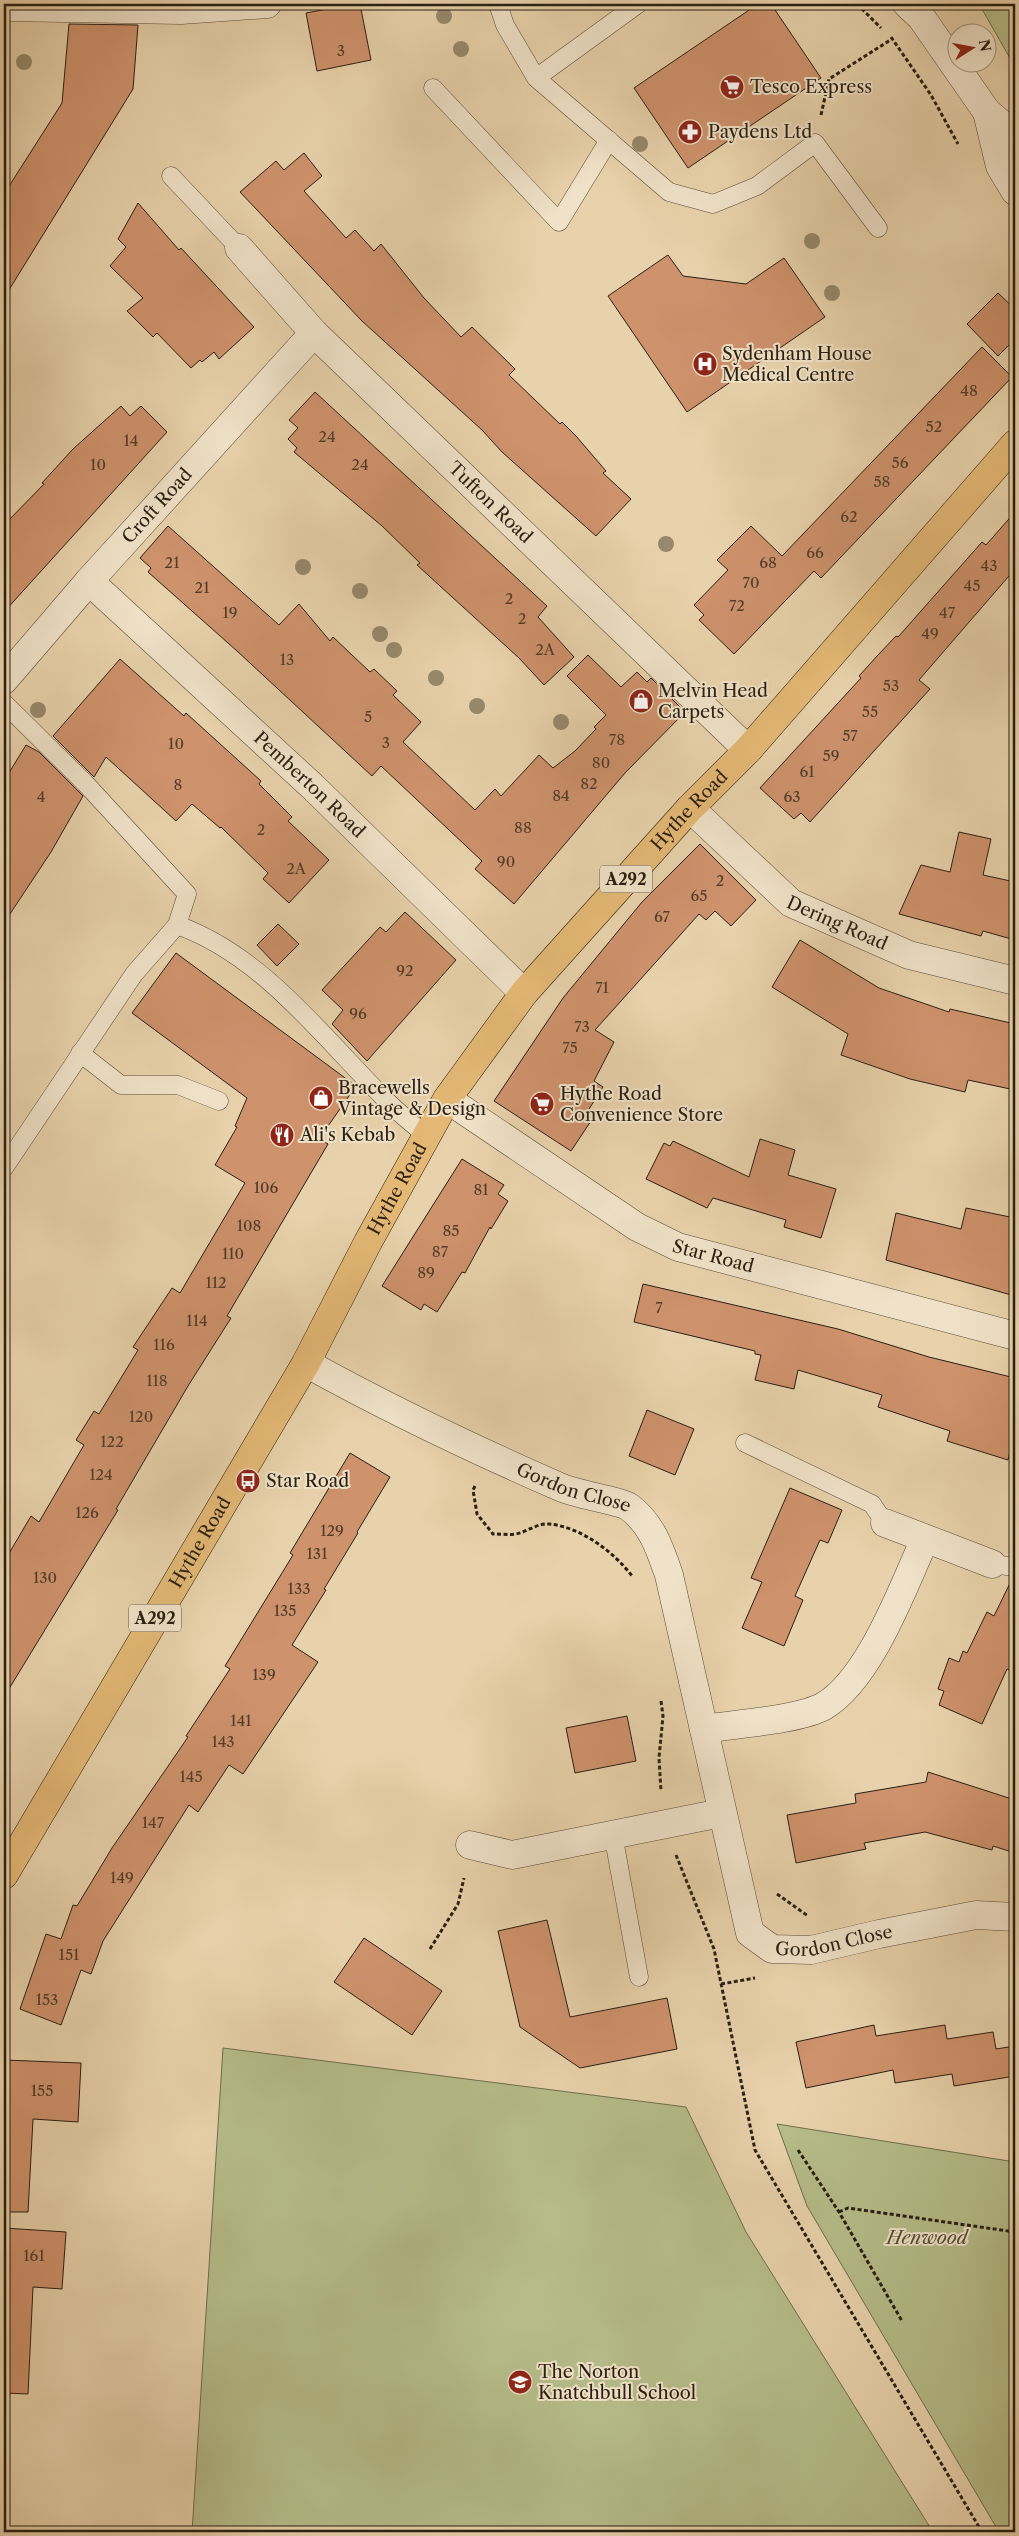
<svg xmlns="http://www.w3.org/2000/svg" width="1019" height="2536" font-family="'Libre Caslon Text',serif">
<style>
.green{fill:#b5bc89;stroke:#6f6e4e}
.building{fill:#ce926d;stroke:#291f12}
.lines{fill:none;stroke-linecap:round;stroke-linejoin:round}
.lane-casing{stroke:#594c38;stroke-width:19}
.street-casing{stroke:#594c38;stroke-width:29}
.primary-casing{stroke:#291f12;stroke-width:29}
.path{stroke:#291f12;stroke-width:3;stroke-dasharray:4 2.5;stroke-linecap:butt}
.lane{stroke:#f0e2c8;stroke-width:18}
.street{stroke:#f0e2c8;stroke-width:28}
.primary{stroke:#e4b976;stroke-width:28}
.tree{fill:#96896b}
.labels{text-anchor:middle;stroke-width:4;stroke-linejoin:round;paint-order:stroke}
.number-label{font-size:15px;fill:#523c29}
.shield{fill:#f0e2c8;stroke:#655a49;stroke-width:1}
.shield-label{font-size:16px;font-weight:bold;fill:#291f12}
.poi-label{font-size:18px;fill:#291f12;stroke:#f0e2c8;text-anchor:start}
.street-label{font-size:18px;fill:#291f12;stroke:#f0e2c8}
.park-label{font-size:18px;font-style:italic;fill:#534e36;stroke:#f0e2c8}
</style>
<rect width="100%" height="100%" fill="#e8d2ab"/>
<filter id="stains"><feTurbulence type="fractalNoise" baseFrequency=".004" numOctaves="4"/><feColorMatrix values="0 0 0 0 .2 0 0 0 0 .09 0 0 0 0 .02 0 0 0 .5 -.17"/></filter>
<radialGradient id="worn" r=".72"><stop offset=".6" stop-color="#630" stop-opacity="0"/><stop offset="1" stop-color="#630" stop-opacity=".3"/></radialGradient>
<path class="green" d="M979,4H1015V67Z
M223,2048L686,2107L746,2232L933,2532H192Z
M777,2124L1015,2162V2532H999L807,2206Z"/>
<path class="building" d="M353,4H360L371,60L317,71L306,13Z
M758,4H771L821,78L688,168L634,88Z
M69,24L138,25L133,89L4,298V194L62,103Z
M304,153L322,176L304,191L346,238L355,230L374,251L381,244L424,298L461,337L472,327L515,369L509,375L560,424L562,422L576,436L606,471L603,473L631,499L596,536L502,452L482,430L362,321L240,192L276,161L284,170Z
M138,203L179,250L181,248L254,327L219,359L214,352L202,362L200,360L191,368L157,333L153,337L127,311L143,298L110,266L126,247L118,239Z
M668,255L683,276L746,284L784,258L825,317L687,412L608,296Z
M998,293L1015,309V339L998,356L967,324Z
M982,347L1012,377L821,578L814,571L734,654L699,620L704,615L694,605L728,570L717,560L751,526L782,556Z
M315,392L547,606L538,617L574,657L544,685L519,658L417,565L420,563L382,526L294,452L297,448L288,439L298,428L289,420Z
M121,406L130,416L141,406L167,432L4,612V525L44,484L42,483L73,449Z
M1015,512V569L919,680L930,689L810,822L801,813L794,819L760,788L861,678L859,676L878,655L896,636L898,637L982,542L986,545Z
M168,526L279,625L299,604L330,641L333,637L370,672L374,669L397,691L393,695L421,722L403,742L475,810L495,789L501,796L539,755L553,768L575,751L596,729L594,727L606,715L567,676L588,655L621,687L637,672L647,682L651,678L685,712L625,773L514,904L475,869L482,861L381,766L372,776L237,651L148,572L151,568L140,558Z
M120,659L184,716L186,713L261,781L259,784L292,817L288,821L329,860L289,903L263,879L268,873L221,827L220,828L192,804L176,821L106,757L94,777L53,736Z
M26,745L39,752L83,796L51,852L4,923V781Z
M959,832L991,839L983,875L1015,882V940L983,931L981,936L899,914L921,865L950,872Z
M700,844L756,900L731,926L715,911L706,920L699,914L595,1030L614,1042L594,1081L603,1087L584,1117L591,1121L571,1151L494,1101L563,998L642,902Z
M405,912L456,960L367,1061L332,1024L343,1010L322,990L380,927L386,932Z
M278,924L299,944L277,966L257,945Z
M800,940L879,988L949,1012L950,1009L1015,1024V1090L968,1080L965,1092L910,1079L841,1055L848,1034L772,987Z
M176,953L356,1086L319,1139L328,1144L227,1316L231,1318L188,1386L116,1509L118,1510L4,1697V1562L31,1516L39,1522L84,1445L76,1440L94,1411L99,1414L138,1350L133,1347L172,1288L180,1293L245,1183L215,1165L237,1127L235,1126L247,1098L132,1013Z
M760,1139L795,1150L788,1175L836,1189L821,1238L784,1227L786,1220L713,1198L707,1208L646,1179L664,1143L670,1146L673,1141L749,1177Z
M462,1159L504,1185L498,1194L508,1201L491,1229L490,1227L465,1273L462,1272L437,1312L424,1304L421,1310L382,1286Z
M966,1208L1015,1218V1296L886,1260L896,1213L961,1229Z
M643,1284L838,1329L929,1357L1015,1378V1430L1008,1460L947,1441L950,1431L878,1407L882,1395L798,1370L794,1389L755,1380L761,1355L755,1354V1351L634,1322Z
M647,1410L694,1429L675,1475L629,1456Z
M350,1453L390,1477L357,1532L358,1533L324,1589L326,1590L292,1645L318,1662L243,1774L229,1765L198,1812L189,1805L103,1941L91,1974L81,1970L61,2025L20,2009L46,1934L61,1939L73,1905L77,1906L112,1848L188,1737L186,1736L230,1669L225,1666L293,1555L290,1553Z
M790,1488L842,1510L828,1543L820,1540L795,1596L803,1600L784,1646L742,1628L762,1582L751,1578Z
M1013,1577H1015V1672L1007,1669L982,1724L939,1705L944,1691L938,1689L949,1658L959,1662L963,1651L967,1653L987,1612L994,1616Z
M627,1716L636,1761L575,1773L566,1728Z
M928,1772L1015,1800V1853L993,1846L992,1850L925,1832L864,1843L866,1849L796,1863L787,1815L856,1803L855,1794L926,1782Z
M547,1920L570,2017L667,1998L677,2049L580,2068L520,2027L498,1931Z
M364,1938L442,1991L412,2035L334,1982Z
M874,2025L876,2036L945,2025L947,2039L993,2032L996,2049L1015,2046V2076L954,2086L952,2074L895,2083L893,2070L806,2088L796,2042Z
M4,2060L81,2063L78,2122L33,2119L28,2212H4Z
M4,2228L66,2232L62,2289L33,2287L28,2394L4,2393Z"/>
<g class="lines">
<defs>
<path id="lane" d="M498,4L505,25L536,78L669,192L713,204L757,186L815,143L878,228
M536,78L638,4
M433,88L559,222L609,140
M171,176L239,248
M4,703L85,783L187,894L177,925C262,955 321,1035 383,1097C396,1111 411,1123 426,1135
M80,1053L121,1085H178L219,1101
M4,1168L134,974L177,925
M745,1443L872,1504L885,1523
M992,1564L1015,1567
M613,1834L639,1977"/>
<g id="street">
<path d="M907,4L921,17L987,112L1015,136"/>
<path d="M4,7L181,10L267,4"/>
<path d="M987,112L1000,166L1015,191"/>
<path id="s1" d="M239,248L314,333L748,750"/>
<path id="s2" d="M89,581L312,786L524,993"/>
<path id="s3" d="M4,680L89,581L314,333"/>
<path id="s4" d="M690,808L791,903L909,955L1015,981"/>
<path id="s5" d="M447,1099L637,1227L678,1247L1015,1336"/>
<path id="s6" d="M306,1363C389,1409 473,1449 560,1487C574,1494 621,1501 629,1507C652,1524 660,1549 669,1575L750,1933L772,1949L811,1950L879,1934L976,1915L1015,1917"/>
<path d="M885,1523L992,1564"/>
<path d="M704,1729C734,1724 799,1720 824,1706C870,1679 903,1587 925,1539"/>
<path d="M470,1845L512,1855L721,1813"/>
</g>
<g id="primary">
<path id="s7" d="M4,1875L306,1363L368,1242L447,1099L524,993L690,808L748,750L1015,444"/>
</g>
</defs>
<use href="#lane" class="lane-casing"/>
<use href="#street" class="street-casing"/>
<use href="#primary" class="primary-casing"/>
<path class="path" d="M857,4L881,28
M891,37L931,95L958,144
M821,115L829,79L892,39
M475,1486L473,1490L477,1514L493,1534C500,1534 508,1535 516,1534C527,1532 537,1523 549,1524C581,1527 614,1552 632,1576
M661,1701L663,1716L659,1758L661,1791
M676,1855L714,1949L755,2150L982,2532
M777,1894L808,1916
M430,1949L458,1904L464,1878
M721,1984L755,1978
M798,2150L839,2212L902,2321
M839,2212L848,2208L1015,2232"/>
<use href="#lane" class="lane"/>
<use href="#street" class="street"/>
<use href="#primary" class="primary"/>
</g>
<g class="tree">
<circle cx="444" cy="16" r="8"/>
<circle cx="461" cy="49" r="8"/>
<circle cx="24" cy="62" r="8"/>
<circle cx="640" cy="144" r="8"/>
<circle cx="812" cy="241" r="8"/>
<circle cx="832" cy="293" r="8"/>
<circle cx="666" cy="544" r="8"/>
<circle cx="303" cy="567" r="8"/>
<circle cx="360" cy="591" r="8"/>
<circle cx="380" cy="634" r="8"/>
<circle cx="394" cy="650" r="8"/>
<circle cx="436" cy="678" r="8"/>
<circle cx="477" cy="706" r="8"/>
<circle cx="38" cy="710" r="8"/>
<circle cx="561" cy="722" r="8"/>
</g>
<defs>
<symbol id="supermarket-disc" viewBox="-11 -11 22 22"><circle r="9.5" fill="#8f2418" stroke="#f0e2c8"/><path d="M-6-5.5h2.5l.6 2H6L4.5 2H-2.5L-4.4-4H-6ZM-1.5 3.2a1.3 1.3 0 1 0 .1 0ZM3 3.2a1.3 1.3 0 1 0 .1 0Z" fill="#fff"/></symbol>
<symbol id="pharmacy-disc" viewBox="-11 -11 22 22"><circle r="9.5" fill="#8f2418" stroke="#f0e2c8"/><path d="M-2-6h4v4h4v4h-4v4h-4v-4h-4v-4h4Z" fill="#fff"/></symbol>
<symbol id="hospital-disc" viewBox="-11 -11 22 22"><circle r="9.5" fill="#8f2418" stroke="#f0e2c8"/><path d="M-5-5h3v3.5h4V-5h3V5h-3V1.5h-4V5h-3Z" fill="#fff"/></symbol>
<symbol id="shop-disc" viewBox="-11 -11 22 22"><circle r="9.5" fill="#8f2418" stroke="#f0e2c8"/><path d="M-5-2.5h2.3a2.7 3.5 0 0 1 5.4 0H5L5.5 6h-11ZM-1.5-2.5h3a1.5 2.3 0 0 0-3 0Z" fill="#fff"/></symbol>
<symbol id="restaurant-disc" viewBox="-11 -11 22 22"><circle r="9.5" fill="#8f2418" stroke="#f0e2c8"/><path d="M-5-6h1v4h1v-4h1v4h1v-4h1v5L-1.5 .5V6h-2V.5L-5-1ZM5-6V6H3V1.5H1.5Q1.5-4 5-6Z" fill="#fff"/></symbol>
<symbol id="bus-disc" viewBox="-11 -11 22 22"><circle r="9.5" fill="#8f2418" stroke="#f0e2c8"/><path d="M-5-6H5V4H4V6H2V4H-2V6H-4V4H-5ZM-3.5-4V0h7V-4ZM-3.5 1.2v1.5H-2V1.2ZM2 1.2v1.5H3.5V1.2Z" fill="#fff"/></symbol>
<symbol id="school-disc" viewBox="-11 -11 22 22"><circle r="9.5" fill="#8f2418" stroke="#f0e2c8"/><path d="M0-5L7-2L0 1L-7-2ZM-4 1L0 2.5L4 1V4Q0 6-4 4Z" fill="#fff"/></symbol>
</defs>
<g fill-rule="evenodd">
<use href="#supermarket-disc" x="718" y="73" width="28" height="28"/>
<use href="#pharmacy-disc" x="676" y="118" width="28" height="28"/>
<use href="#hospital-disc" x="691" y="350" width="28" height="28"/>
<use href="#shop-disc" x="627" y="687" width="28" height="28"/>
<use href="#shop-disc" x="307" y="1084" width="28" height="28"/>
<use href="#supermarket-disc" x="528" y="1090" width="28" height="28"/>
<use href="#restaurant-disc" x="268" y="1121" width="28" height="28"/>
<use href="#bus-disc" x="234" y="1467" width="28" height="28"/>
<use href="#school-disc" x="506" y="2368" width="28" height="28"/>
</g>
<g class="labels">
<g class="number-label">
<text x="341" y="56">3</text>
<text x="969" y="396">48</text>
<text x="934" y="432">52</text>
<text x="327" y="442">24</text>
<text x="131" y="446">14</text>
<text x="900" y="468">56</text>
<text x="98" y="470">10</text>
<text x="360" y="470">24</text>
<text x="882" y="487">58</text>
<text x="849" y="522">62</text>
<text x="815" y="558">66</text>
<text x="172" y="568">21</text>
<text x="768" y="568">68</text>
<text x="989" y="571">43</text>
<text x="751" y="588">70</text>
<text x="972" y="591">45</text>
<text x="202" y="593">21</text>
<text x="509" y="604">2</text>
<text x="737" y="611">72</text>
<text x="230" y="618">19</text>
<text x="947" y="618">47</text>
<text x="522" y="624">2</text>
<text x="930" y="639">49</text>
<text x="545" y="655">2A</text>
<text x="287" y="665">13</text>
<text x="891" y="691">53</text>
<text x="870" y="717">55</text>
<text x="368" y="722">5</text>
<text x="850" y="741">57</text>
<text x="617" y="745">78</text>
<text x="386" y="748">3</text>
<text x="176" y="749">10</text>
<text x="831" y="761">59</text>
<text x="601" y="768">80</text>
<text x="807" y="777">61</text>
<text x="589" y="789">82</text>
<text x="178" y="790">8</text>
<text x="561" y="801">84</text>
<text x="41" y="802">4</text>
<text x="792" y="802">63</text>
<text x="523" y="833">88</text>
<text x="261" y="835">2</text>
<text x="506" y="867">90</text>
<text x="296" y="874">2A</text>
<text x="720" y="886">2</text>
<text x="699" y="901">65</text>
<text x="662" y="922">67</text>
<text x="405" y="976">92</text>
<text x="602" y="993">71</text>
<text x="358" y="1019">96</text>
<text x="582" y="1032">73</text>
<text x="570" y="1053">75</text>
<text x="266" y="1193">106</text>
<text x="481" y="1195">81</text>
<text x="249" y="1231">108</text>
<text x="451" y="1236">85</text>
<text x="440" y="1257">87</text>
<text x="233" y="1259">110</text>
<text x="426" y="1278">89</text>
<text x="216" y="1288">112</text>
<text x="659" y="1313">7</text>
<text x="197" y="1326">114</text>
<text x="164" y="1350">116</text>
<text x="157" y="1386">118</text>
<text x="141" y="1422">120</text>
<text x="112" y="1447">122</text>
<text x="101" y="1480">124</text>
<text x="87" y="1518">126</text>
<text x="332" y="1536">129</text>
<text x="317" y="1559">131</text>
<text x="45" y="1583">130</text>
<text x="299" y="1594">133</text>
<text x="285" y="1616">135</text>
<text x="264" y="1680">139</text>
<text x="241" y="1726">141</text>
<text x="223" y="1747">143</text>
<text x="191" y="1782">145</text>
<text x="153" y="1828">147</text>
<text x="122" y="1883">149</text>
<text x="69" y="1960">151</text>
<text x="47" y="2005">153</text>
<text x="42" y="2096">155</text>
<text x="34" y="2261">161</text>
</g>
<g class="shield">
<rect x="600" y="865.5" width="52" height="27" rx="4"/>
<rect x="129" y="1604.5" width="52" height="27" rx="4"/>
</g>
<g class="shield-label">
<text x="626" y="885">A292</text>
<text x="155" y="1624">A292</text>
</g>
<g class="poi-label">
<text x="750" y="93">Tesco Express</text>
<text x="708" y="138">Paydens Ltd</text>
<text x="722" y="360">Sydenham House<tspan x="722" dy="21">Medical Centre</tspan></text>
<text x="658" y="697">Melvin Head<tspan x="658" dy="21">Carpets</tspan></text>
<text x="338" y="1094">Bracewells<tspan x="338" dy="21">Vintage &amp; Design</tspan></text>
<text x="560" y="1100">Hythe Road<tspan x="560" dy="21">Convenience Store</tspan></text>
<text x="300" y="1141">Ali's Kebab</text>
<text x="266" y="1487">Star Road</text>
<text x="538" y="2378">The Norton<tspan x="538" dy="21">Knatchbull School</tspan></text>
</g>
<g class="street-label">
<text dy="6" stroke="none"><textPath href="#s1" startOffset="358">Tufton Road</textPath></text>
<text dy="6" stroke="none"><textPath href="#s3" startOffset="232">Croft Road</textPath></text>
<text dy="6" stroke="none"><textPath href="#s2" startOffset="300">Pemberton Road</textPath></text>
<text dy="6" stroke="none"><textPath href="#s7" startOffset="1271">Hythe Road</textPath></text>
<text dy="6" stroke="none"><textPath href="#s4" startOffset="189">Dering Road</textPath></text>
<text dy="6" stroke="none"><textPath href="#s7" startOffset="791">Hythe Road</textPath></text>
<text dy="6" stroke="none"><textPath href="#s5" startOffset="311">Star Road</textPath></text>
<text dy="6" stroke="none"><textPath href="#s6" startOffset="296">Gordon Close</textPath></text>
<text dy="6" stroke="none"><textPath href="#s7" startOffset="386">Hythe Road</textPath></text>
<text dy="6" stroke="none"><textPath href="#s6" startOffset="892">Gordon Close</textPath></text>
</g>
<g class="park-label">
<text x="927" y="2244">Henwood</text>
</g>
</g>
<rect width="1019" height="2536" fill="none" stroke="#e8d2ab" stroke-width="20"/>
<rect x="5" y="5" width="1009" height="2526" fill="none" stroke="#291f12" stroke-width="2.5"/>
<rect x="10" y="10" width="999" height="2516" fill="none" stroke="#291f12"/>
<g transform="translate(972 48) rotate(79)"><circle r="24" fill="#f0e2c8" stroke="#a0947f"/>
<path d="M0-4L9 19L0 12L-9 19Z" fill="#8f2418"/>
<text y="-8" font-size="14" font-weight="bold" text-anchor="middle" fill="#291f12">N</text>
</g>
<rect width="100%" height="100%" filter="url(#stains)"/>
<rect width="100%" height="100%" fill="url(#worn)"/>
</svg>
